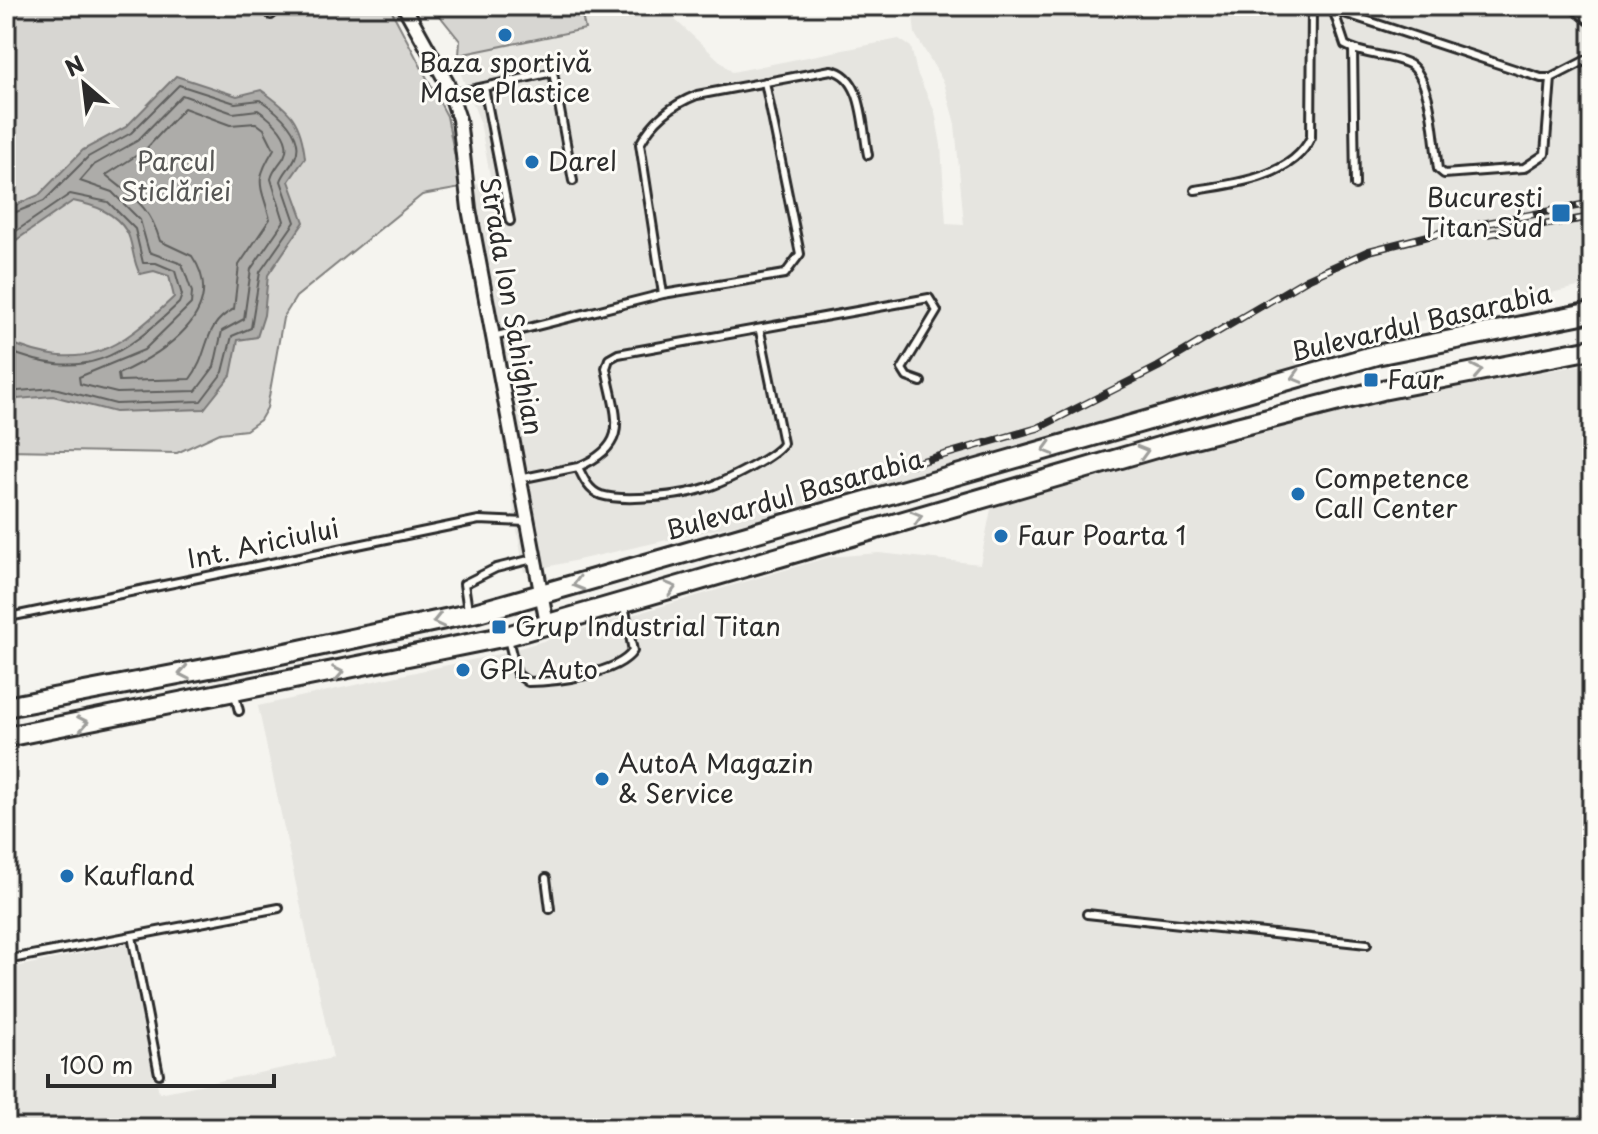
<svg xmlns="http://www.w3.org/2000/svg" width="1598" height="1134" font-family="'Playpen Sans',sans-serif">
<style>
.built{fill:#e6e5e0}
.green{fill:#d7d6d2;stroke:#81807e;stroke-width:2}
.water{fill:#adaca9;stroke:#797877;stroke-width:2}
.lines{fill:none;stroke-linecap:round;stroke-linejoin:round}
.shore{stroke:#5f5f5d;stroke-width:2}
.service-casing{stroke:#2b2b2b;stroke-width:12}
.minor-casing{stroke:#2b2b2b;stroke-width:18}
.secondary-casing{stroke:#2b2b2b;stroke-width:24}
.service{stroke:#fdfcf7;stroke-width:6}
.minor{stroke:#fdfcf7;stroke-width:12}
.secondary{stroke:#fdfcf7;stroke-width:18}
.rail-casing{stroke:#2b2b2b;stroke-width:8}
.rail{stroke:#fdfcf7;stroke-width:5;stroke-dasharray:15;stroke-linecap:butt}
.oneway{stroke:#9e9e9b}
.poi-dot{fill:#1f6fb2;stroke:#fdfcf7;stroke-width:3}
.labels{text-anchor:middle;stroke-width:6;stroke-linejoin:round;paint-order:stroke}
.poi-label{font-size:26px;fill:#2b2b2b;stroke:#fdfcf7;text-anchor:start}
.park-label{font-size:26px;fill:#565655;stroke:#fdfcf7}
.street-label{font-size:26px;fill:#2b2b2b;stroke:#fdfcf7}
</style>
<rect width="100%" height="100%" fill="#f5f4ef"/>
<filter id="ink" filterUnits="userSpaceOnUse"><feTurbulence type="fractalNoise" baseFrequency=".0125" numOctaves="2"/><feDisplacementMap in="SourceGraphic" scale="16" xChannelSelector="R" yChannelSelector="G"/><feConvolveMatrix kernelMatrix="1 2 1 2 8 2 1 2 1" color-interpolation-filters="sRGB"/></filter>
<g filter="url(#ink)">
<path class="built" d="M580,6H667L672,17L732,72L899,39L911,47L917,73L935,112L941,145L946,224L964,225L955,124L944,83L915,34L912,6H1592V284L1328,341V359L919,484L524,572L461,188L491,181L480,122L458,67L459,55L585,29Z
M1592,363V1128H6V969L130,943L159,1093L333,1058L258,706L499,654L829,557L879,553L980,564L992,504L1255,431L1419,394Z"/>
<path class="green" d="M20,6H389L447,116L461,188L422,195L296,297L283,318L267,408L260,420L246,430L220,433L177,453L6,450V19Z
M432,6H580L585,29L459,55L460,41Z"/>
<path class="water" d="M176,76L237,96L261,90C291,111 301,121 305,158L289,181L304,222L268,275L264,315L257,337L238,340L231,375L204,409L115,412L53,396L6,400V341C84,374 117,351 174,297L169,276L154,271L140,274C132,260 133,242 127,232C115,212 94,205 73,201L6,247V209L39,195L83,150L126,127Z"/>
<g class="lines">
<path class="shore" d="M182,95L233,113L258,110C271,119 294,138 284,157C279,165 273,170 271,179L284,221L251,269L244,319L222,331L214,367L196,391L117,393L80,384L79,377L144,350L191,304L192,292L182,264L149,252L140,220L112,192L80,181L94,165L137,141Z
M184,108L230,125L256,123L264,129L274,149C253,183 261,184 270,219L239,265L234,309C201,326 211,352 190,379L119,381L118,374C162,354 230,312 192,256L160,241C150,205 132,197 106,175L145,150Z
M6,216L44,201L88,157L131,133L179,85L235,103L260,100C277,111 306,135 295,158C291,167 284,172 281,181L295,222L260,272L251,328L232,336L223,372L201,401L116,404L54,388L6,392
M6,238L70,194L108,202L135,229L143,263H156L175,271L182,295L179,303C122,357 85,383 6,350"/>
<defs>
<path id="service" d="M1323,6L1541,78H1551L1592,57
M1570,6L1592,23
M1333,9L1345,45C1364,56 1387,54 1407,63C1432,73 1434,143 1438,169L1444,174L1524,168L1545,154L1551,78
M271,15L281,6
M1353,49L1355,185
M484,87L510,221
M451,94L553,72L573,181
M1195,190C1235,184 1293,177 1311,137L1312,6
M663,294L640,144C653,120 671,105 697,95L831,70C864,76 862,127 868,155
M493,337L663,294L785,274L800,254L765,82
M578,467C633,444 615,416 606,368L609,359L618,354L929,298L937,311L902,369L907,377L921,382
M519,479L578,467C583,478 589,491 601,495C624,502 682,496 705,488C720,484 780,455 783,443L760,331
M468,610L464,584L496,568L533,559
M9,617L479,520L526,522
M508,639L517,674L528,682C555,682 618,674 633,651L624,605
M235,695L239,711
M546,878L550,909
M1087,914L1367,944
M132,936L159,1074
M6,960L279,908"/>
<path id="minor" d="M404,6L447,83L459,119L469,209L547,624"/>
<path id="secondary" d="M6,707L262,658L478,612L1376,355L1592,312
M6,737L507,636L1166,445L1382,390L1592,349"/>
</defs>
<use href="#service" class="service-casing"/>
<use href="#minor" class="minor-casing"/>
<use href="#secondary" class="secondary-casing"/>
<use href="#service" class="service"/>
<use href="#minor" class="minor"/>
<use href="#secondary" class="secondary"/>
<defs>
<path id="rail" d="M1487,234L1592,217
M912,464L1038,428L1158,367L1307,279L1369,251L1456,229L1592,203"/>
</defs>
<use href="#rail" class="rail-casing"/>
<use href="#rail" class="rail"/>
</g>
<defs><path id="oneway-chevron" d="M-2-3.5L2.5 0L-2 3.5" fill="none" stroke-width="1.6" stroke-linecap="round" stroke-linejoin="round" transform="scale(2)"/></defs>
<g class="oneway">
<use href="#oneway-chevron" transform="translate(1477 371) rotate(-11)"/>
<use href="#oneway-chevron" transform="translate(1297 377) rotate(164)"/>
<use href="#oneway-chevron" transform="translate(1048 449) rotate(164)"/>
<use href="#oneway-chevron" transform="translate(1143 452) rotate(-16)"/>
<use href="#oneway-chevron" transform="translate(917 517) rotate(-16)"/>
<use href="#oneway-chevron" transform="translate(578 584) rotate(164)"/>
<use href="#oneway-chevron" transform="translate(671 588) rotate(-16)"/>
<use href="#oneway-chevron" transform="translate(438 621) rotate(167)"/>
<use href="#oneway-chevron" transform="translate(184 673) rotate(169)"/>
<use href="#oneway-chevron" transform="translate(338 673) rotate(-11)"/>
<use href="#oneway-chevron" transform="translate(83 723) rotate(-11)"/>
</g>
</g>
<g class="poi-dot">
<circle cx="505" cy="35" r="8"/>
<circle cx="532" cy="162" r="8"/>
<rect x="1551" y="203" width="20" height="20" rx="4"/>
<rect x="1363" y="372" width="16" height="16" rx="4"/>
<circle cx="1298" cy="494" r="8"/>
<circle cx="1001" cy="536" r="8"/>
<rect x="491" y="619" width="16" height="16" rx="4"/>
<circle cx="463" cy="670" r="8"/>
<circle cx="602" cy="779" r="8"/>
<circle cx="67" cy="876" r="8"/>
</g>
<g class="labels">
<g class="poi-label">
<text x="505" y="72" text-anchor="middle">Baza sportivă<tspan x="505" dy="30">Mase Plastice</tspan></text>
<text x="548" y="171">Darel</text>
<text x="1543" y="207" text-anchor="end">București<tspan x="1543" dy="30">Titan Sud</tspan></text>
<text x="1387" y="389">Faur</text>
<text x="1314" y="488">Competence<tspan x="1314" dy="30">Call Center</tspan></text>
<text x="1017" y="545">Faur Poarta 1</text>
<text x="515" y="636">Grup Industrial Titan</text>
<text x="479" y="679">GPL Auto</text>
<text x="618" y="773">AutoA Magazin<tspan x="618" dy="30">&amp; Service</tspan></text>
<text x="83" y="885">Kaufland</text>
</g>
<g class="park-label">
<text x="176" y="171">Parcul<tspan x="176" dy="30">Sticlăriei</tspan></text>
</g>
<g class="street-label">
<text transform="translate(511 306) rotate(80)" y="9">Strada Ion Sahighian</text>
<text transform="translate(1421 323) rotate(-13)" y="9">Bulevardul Basarabia</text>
<text transform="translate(794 495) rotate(-16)" y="9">Bulevardul Basarabia</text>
<text transform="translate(263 544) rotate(-12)" y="9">Int. Ariciului</text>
</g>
</g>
<rect width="1598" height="1134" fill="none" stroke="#fdfcf7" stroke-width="32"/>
<rect x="16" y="16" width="1566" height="1102" fill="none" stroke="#2b2b2b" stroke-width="3" filter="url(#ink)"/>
<g transform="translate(84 84) rotate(332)" stroke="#fdfcf7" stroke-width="6" paint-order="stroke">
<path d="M0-6L14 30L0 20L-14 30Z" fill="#2b2b2b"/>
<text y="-12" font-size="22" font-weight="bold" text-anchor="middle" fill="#2b2b2b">N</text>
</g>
<path d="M48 1074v12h226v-12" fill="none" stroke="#2b2b2b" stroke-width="4"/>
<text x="60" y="1074" font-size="24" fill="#2b2b2b" stroke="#fdfcf7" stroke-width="6" paint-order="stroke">100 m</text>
</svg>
